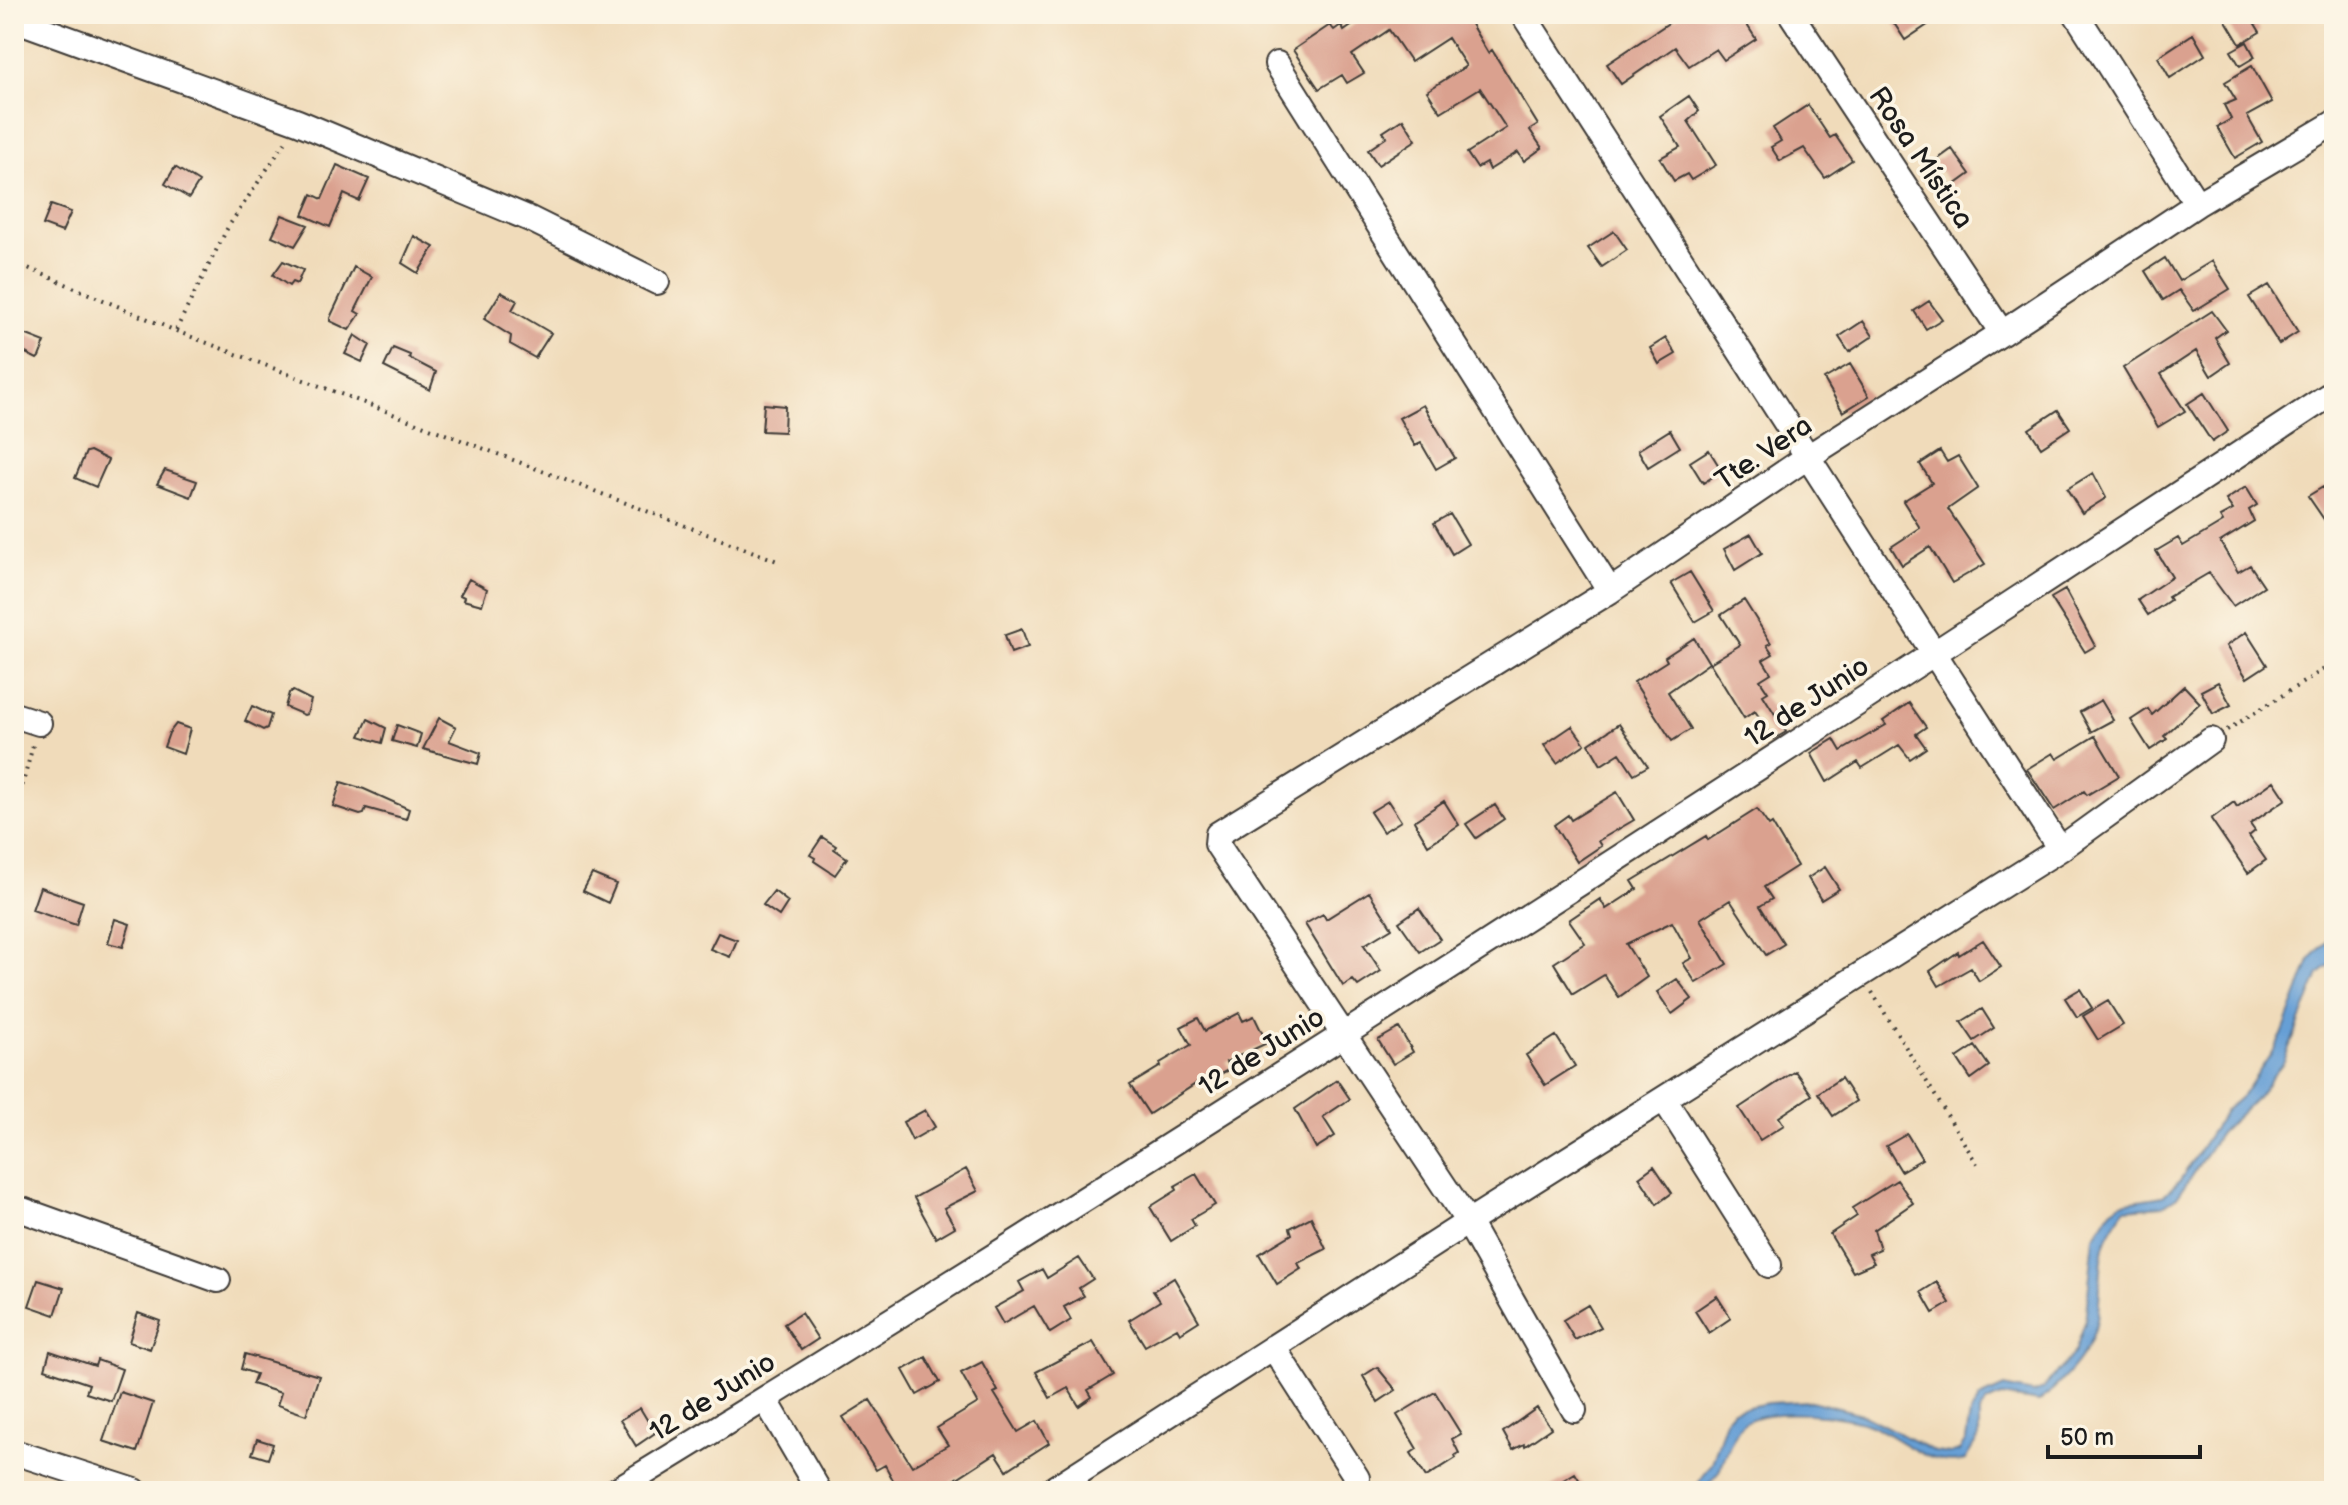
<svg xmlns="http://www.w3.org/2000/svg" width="2348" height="1505" font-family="'Balsamiq Sans',sans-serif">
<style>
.water{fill:#669fd5;stroke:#415e78;stroke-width:2}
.building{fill:#daa18f}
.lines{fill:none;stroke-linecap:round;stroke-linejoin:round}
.minor-casing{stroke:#3c3934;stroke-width:28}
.path{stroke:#3c3934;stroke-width:4;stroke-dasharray:2 6;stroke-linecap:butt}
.minor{stroke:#fff;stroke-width:24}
.labels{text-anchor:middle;stroke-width:7;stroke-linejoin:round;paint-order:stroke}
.street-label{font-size:28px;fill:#1c1c1c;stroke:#fcf5e5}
</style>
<rect width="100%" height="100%" fill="#fcf5e5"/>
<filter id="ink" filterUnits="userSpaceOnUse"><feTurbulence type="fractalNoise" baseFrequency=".0125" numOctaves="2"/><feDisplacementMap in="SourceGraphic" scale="16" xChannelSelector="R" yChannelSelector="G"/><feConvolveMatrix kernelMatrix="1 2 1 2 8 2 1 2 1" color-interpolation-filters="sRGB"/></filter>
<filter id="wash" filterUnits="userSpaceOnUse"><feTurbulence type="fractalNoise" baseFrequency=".006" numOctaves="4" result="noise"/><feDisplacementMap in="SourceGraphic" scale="32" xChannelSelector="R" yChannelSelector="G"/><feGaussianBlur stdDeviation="1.8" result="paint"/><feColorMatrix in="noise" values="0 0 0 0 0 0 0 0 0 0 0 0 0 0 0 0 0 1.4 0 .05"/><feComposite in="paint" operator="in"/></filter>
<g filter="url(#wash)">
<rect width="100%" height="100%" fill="#f0dbba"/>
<path class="water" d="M2334,934V962L2319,974L2284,1061L2257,1097L2220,1133L2177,1197L2163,1206L2125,1209C2117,1220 2107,1234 2104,1247C2098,1274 2102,1303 2095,1329C2087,1357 2061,1383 2039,1402L2001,1396L1987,1402L1979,1413V1437L1965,1460C1931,1470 1901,1438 1871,1425C1845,1415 1768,1406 1744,1423C1734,1430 1725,1459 1719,1471C1715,1478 1709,1484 1705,1491H1693L1712,1463L1727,1417L1733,1410L1768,1403L1811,1401L1862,1414L1935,1452L1950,1454L1959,1451L1966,1440L1970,1414L1980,1398L2004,1387L2033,1393L2043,1389L2075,1352L2085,1322L2094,1237L2111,1210L2121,1203L2163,1196L2180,1180L2225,1111L2245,1093L2274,1049L2282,1035L2311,958Z"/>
<g id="blocks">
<path class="building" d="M1369,14H1465L1488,53L1492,50L1538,125L1530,130L1542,148L1524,161L1518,152L1489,170L1486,163L1477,168L1467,153L1506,128L1480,88L1441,112L1436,105L1427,91L1466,66L1448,38L1411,62L1389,30L1352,55L1364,73L1347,83L1342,75L1319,89L1293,50L1330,25L1334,30L1341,25L1344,31Z
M1682,14H1740L1756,39L1724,60L1716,49L1689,66L1675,47L1621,84L1607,64Z
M1888,14H1944L1905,40Z
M2222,14H2249L2260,32L2240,44Z
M2193,34L2205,55L2170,78L2158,57Z
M2247,42L2255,57L2240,66L2231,51Z
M2252,66L2272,102L2247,116L2262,142L2235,158L2217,127L2231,119L2224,105L2236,100L2225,82Z
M1689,96L1699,111L1688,121L1716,165L1691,180L1687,174L1674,181L1660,158L1680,147L1660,116Z
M1808,105L1830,138L1835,135L1852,160L1825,178L1804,148L1780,161L1771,147L1781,141L1773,128Z
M1403,119L1416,140L1378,165L1368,150L1387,137L1383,132Z
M1952,149L1970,174L1952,187L1934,162Z
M337,165L369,179L359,201L344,194L330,227L303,215L312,194L322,199Z
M175,167L199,182L189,198L165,184Z
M51,205L71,212L62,232L43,225Z
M282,215L308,225L295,246L272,236Z
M1614,231L1627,250L1602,267L1588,248Z
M414,236L434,247L418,273L402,263Z
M2165,258L2179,281L2212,261L2230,289L2194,311L2179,290L2163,300L2145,271Z
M283,261L303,270L297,284L292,282L289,286L273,275Z
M354,267L372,277L355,311L360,314L349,330L330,321V318Z
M2269,285L2298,332L2279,344L2249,297Z
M501,292L517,301L512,310L551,333L535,358L510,344L511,336L484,319Z
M1929,301L1942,319L1926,329L1914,311Z
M2212,311L2226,330L2215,338L2230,363L2211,376L2196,351L2161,374L2185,411L2158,427L2123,368Z
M1863,321L1873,336L1849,352L1839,337Z
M14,330L45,342L39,357L37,359L14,347Z
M355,335L370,345L362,362L345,354Z
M1666,338L1676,354L1659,364L1650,348Z
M393,348L410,355L409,358L436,372L430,390L384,367Z
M1850,364L1869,396L1843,412L1824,379Z
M2204,393L2228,431L2212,442L2187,404Z
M764,404L785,406L784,432L762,431Z
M1423,405L1455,458L1436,469L1421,443L1415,446L1399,418Z
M2058,410L2070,428L2041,447L2029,429Z
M1670,430L1680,447L1648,467L1638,450Z
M1709,450L1722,471L1703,483L1690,462Z
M90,451L108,460L96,487L75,478L86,452Z
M1940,451L1947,462L1958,456L1978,488L1948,509L1985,564L1952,583L1930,547L1902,565L1891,547L1920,528L1903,501L1932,483L1920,464Z
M165,470L197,481L191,497L157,484Z
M2093,473L2106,498L2082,513L2067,489Z
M2246,487L2257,505L2249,510L2254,521L2220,542L2238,572L2250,565L2264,586L2233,606L2209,573L2168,597L2170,600L2148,615L2138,600L2172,577L2156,551L2178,538L2183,546L2223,522L2220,517L2233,510L2226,500Z
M2323,487L2334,504V534L2308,496Z
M1450,514L1468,544L1452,554L1434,523Z
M1751,534L1762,553L1735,570L1724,549Z
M1690,572L1714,611L1695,622L1671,583Z
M469,579L487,589L482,605L463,600L464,597L460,595Z
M2065,590L2095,646L2085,652L2051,598Z
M1744,600L1771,643L1767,645L1773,654L1763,660L1771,673L1760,680L1768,692L1763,695L1786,732L1774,739L1755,711L1744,718L1710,663L1740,645L1721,615Z
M1022,629L1028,647L1011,653L1005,635Z
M2246,632L2267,665L2247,678L2226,646Z
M1694,638L1709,663L1668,692L1691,729L1672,741L1634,682L1667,661L1665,657Z
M2218,682L2231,705L2213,714L2201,691Z
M2184,686L2200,703L2164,736L2167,739L2150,750L2131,720L2148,709L2152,715Z
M293,691L311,700L307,714L304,715L285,707L289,693Z
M2101,700L2113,720L2091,732L2080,712Z
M1909,703L1926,727L1916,734L1926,748L1910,759L1899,745L1862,768L1858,762L1827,782L1811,753L1834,739L1841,751L1886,725L1883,721Z
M252,706L271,715L267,728L263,730L245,721Z
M439,718L456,727L449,741L481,753L478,764L423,749Z
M368,719L386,728L382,743L360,736Z
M176,724L190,729L183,754L164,747L169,733Z
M1619,724L1648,766L1634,774L1620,753L1601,765L1589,744Z
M397,725L421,734L417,748L392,741Z
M1572,726L1585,744L1557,763L1544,745Z
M2095,736L2119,776L2087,795L2084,791L2054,810L2027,769L2053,753L2057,759Z
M2274,781L2286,799L2250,824L2255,831L2249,836L2266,860L2248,873L2211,819L2234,802L2237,807Z
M341,782L364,789L409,809L406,819L366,808L364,814L360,815L333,806Z
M1617,792L1634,820L1598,841L1601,846L1577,862L1554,825L1568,815L1571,820Z
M1388,801L1401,821L1383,832L1370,812Z
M1444,801L1459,825L1428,845L1414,821Z
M1495,805L1504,819L1476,838L1466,824Z
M1757,809L1769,826L1772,824L1797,866L1764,887L1772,899L1760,906L1784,944L1766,955L1730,900L1700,919L1727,964L1696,983L1683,963L1692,958L1672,922L1626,944L1647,977L1619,997L1604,975L1573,994L1554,963L1585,943L1569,920L1600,899L1606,909L1637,889L1632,881L1706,836L1708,840Z
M822,837L836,846L834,849L847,858L835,875L814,861L815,858L810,855Z
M1825,867L1839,889L1821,900L1808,878Z
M592,874L616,884L608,903L583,891Z
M40,887L83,902L76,925L32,910Z
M774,891L788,902L779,916L763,905Z
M1369,892L1392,928L1364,945L1381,971L1358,986L1353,980L1343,986L1305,924L1323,914L1326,919Z
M1419,908L1440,939L1420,952L1399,922Z
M115,919L130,924L123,947L108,943Z
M718,933L737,940L730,957L710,949Z
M1983,940L2001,967L1979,981L1971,968L1939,986L1930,971L1958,952L1959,955Z
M1677,979L1692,999L1672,1014L1657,992Z
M2080,989L2092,1008L2077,1017L2065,998Z
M2108,1001L2123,1025L2098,1040L2083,1016Z
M1982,1009L1994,1028L1974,1041L1961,1022Z
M1239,1013L1243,1021L1254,1016L1267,1043L1226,1062L1230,1069L1213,1078L1211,1074L1149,1114L1130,1085L1161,1066L1160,1063L1191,1045L1181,1027L1198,1018L1205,1031Z
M1399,1028L1413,1052L1393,1064L1378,1040Z
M1556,1036L1575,1066L1545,1085L1526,1055Z
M1975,1046L1989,1066L1971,1079L1957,1058Z
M1795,1071L1812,1095L1779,1117L1784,1125L1760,1140L1739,1108Z
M1841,1078L1856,1101L1833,1116L1818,1093Z
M1337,1080L1350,1099L1323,1117L1335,1136L1316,1148L1295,1109Z
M925,1110L935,1127L912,1140L903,1122Z
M1907,1134L1922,1159L1901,1171L1886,1146Z
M1654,1166L1672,1193L1657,1204L1639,1177Z
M966,1169L978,1191L944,1208L955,1227L936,1238L914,1198Z
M1196,1174L1215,1205L1191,1219L1195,1226L1171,1241L1150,1207L1177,1190L1175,1186Z
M1897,1180L1913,1203L1874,1230L1880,1249L1869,1254L1874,1263L1853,1272L1830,1234L1857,1216L1852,1208Z
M1311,1217L1326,1249L1298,1263L1301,1269L1277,1284L1259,1254L1292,1234L1290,1228Z
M1079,1258L1093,1279L1079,1288L1084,1296L1064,1307L1071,1320L1050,1333L1034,1306L1003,1324L994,1308L1024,1291L1019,1282L1042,1269L1047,1278Z
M1174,1278L1199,1321L1180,1333L1177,1328L1145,1346L1129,1320L1160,1301L1153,1291Z
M38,1280L64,1288L55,1315L29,1306Z
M1937,1282L1950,1303L1933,1313L1921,1292Z
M1717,1296L1731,1318L1709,1333L1695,1311Z
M1588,1305L1601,1327L1575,1340L1563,1320Z
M138,1313L160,1321L150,1349L129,1342Z
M801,1313L818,1339L801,1350L784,1324Z
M1093,1342L1113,1375L1088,1390L1092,1397L1079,1406L1068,1388L1050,1398L1036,1372Z
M50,1351L95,1366L97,1360L122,1369L111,1401L86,1393L89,1384L45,1369Z
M245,1354L319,1376L306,1415L277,1405L281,1393L252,1384L256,1374L241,1369Z
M926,1357L940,1382L917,1395L903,1370Z
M982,1362L998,1391L994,1393L1018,1432L1037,1421L1049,1443L1007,1470L996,1453L937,1491H899L885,1465L876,1470L843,1417L870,1400L912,1466L948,1445L937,1428L978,1403L961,1373Z
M1377,1367L1396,1390L1378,1402L1363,1376Z
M120,1392L153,1403L137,1452L103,1441Z
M1435,1392L1461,1434L1452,1439L1459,1453L1455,1455L1456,1458L1426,1477L1411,1453L1417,1449L1397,1415Z
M640,1408L655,1433L636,1446L620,1420Z
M1537,1408L1551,1428L1525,1446L1524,1444L1513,1450L1503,1432Z
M257,1439L273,1444L268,1459L252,1454Z
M1575,1473L1586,1491H1545Z"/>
</g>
</g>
<g filter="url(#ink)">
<use href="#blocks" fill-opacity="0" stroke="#3c3934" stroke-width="2"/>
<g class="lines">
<defs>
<path id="minor" d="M1523,14L2060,849
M1791,14L2002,333
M2076,14L2197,204
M14,19L298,122L530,219L657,282
M1277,64L1610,591
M14,715L39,723
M1664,1099L1769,1265
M14,1207L218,1280
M1273,1347L1357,1478
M765,1399L819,1491
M1574,1410L1468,1222L1217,844L1218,834L1610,591L1806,458L2002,333L2197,204L2334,123
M14,1452L135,1491
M615,1491C1195,1136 1765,765 2334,392
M1050,1491L1468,1222L2060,849L2211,740"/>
</defs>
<use href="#minor" class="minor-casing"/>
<path class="path" d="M14,262L176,331L780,562
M176,330L228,227L286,141
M2227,730L2334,663
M14,817L33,745
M1872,992L1977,1164"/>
<use href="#minor" class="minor"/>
</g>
</g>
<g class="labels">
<g class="street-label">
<text transform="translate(1922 157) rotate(56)" y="10">Rosa Mística</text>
<text transform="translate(1763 452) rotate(-34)" y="10">Tte. Vera</text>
<text transform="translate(1806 701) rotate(-33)" y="10">12 de Junio</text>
<text transform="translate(1261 1051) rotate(-32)" y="10">12 de Junio</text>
<text transform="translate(712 1396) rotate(-32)" y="10">12 de Junio</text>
</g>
</g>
<rect width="2348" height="1505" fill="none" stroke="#fcf5e5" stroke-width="48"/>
<path d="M2048 1445v12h152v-12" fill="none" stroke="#1c1c1c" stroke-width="4"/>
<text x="2060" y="1445" font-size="24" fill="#1c1c1c" stroke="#fcf5e5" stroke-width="6" paint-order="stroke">50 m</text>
</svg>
